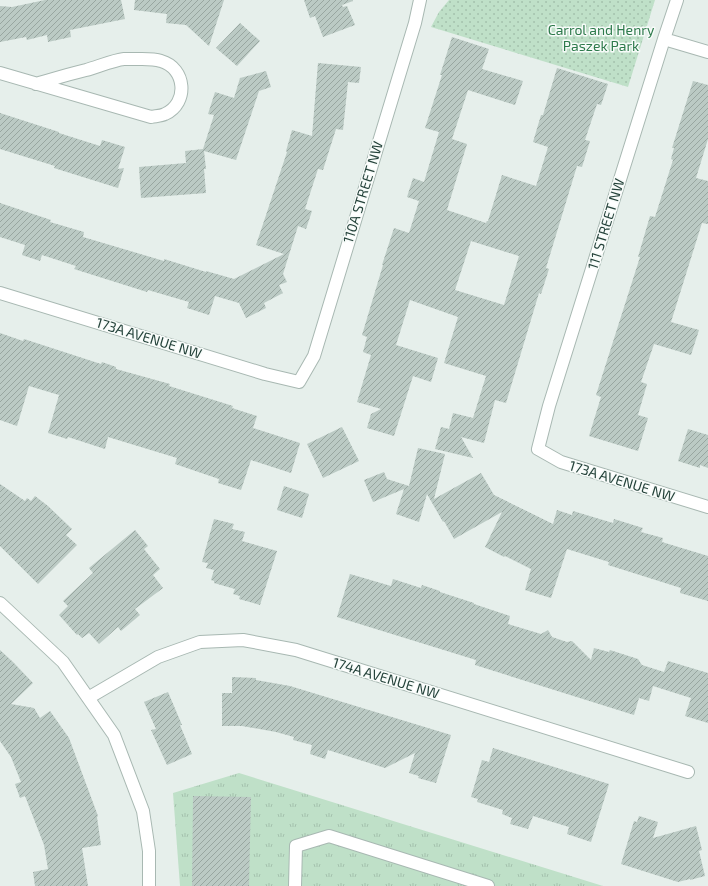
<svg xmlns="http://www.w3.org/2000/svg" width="708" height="886" font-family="'Exo 2',sans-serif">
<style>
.grass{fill:url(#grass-tufts)}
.park{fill:url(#park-dots)}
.building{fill:url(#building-hatch);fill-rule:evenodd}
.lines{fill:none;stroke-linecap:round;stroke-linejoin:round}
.minor-casing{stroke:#a8b8b2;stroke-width:14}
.minor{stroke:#fff;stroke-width:12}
.labels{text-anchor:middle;stroke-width:3;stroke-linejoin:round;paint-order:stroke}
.park-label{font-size:14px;fill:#2d7a4b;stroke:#f7fbf9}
.street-label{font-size:14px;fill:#24423a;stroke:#f7fbf9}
</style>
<defs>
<pattern id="grass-tufts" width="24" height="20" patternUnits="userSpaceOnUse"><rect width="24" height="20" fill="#bfe0c8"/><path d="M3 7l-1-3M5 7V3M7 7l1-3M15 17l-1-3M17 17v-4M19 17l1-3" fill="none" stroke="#a4c1ad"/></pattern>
<pattern id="park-dots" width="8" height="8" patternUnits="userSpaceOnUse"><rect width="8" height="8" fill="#bfe0c8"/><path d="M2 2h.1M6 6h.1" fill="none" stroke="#a4c1ad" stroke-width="1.8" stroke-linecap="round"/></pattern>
<pattern id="building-hatch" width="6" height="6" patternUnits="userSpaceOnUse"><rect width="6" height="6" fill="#bbcac4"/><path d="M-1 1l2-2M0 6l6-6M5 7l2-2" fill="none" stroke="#98a6a0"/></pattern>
</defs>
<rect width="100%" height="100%" fill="#e6efeb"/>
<path class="grass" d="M239,773L603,886H180L173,793Z"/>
<path class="park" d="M449,0H655L628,87L431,27L439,12Z"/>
<path class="building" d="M45,0H121L125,19L70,30L71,37L48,42L47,35L27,40L26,37L0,42V6L12,7Z
M135,0H224L209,46L186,25L166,23L167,14L134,10Z
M304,0H353V1L342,5L343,7L347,6L355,25L323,37L315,16L310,18Z
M240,23L260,41L237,66L216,48Z
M452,37L489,49L482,69L523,81L515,105L468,90L452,139L467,144L447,210L486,223L487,221H488L502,175L536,186L548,147L533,142L541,115H543L557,68L608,84L601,105L597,104L585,140L590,141L582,167L577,166L546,268L549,269L541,294L539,293L506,403L495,400L484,443L461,437L473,458L435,449L441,427L449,429L453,413L473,418L486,376L444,363L458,317L410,300L396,345L438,358L431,382L413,376L394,436L367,428L371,414L381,409L357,402L371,355L363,352L367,337L362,335L383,265H382L394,228L409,233L419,201L407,197L413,178L424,182L439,132L425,128L442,75H440ZM471,241L519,256L504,305L455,290Z
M318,63L361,67L359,83L348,82L343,130L336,129L323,170L318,169L305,209L312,211L306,229L298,226L283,274L287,282L279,285L283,293L264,303L266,308L246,318L239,303L215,296L209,315L187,308L189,302L148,290L147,292L74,269L76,266L42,255L40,261L22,255L25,245L0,237V203L51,220L50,222L84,232L83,237L164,261V259L206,272V271L234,279L284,254L256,245L287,152L286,151L292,130L312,136Z
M266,71L271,87L259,91L236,160L204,151L206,169H204L206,193L141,198L139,167L186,163L185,151L203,149L214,115L208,114L215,92L234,98L240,78Z
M693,81L708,85V139L696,178L708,181V224L702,223L671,322L699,330L691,355L654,344L641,382L647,384L638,415L648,418L638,451L589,436L601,397L596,395L640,257H638L650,216L655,217L673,160L671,159L674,148H672Z
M0,113L59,132V133L100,146L102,140L125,147L118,169L124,168L118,188L54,168L55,166L0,149Z
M0,333L23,341L24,339L101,364L102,362L116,367V369L170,384L169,386L233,406L232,408L257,416L253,428L300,443L291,473L251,460L241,490L218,483L219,479L175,464L177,458L108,437L105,449L68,437L67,439L48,433L59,395L29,386L17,426L0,420Z
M342,427L359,461L323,478L307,444Z
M688,429L708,435V468L700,465V468L678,461Z
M418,448L445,454L434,499L481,473L494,495L553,524L557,510L572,515L573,511L613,523L614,519L643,528L641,532L663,538L662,542L708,556V601L680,593L681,588L608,565L609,562L567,549L551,598L525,590L531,569L505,556L504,557L485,547L502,512L454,539L444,521L443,522L427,494L419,522L396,514L404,489L373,502L364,480L384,472L387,479L409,486Z
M0,484L25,501L27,498L31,501L35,496L48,506L72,529L66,535L77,545L38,584L0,546Z
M284,486L309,494L302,518L277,510Z
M214,519L234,524L232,529L245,532L242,541L277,551L260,605L239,599L240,596L233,594L235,589L214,583V581L211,580L214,570L206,568L208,563L202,562Z
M135,530L148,546L144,549L160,569L153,575L163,588L135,609L140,615L121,631L118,627L99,644L89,633L82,638L78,634L77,635L59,615L68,606L63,601L93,573L89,568Z
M350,574L391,586L393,579L421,588L422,585L440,591V592L474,603V604L510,616L508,624L541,634L548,630L552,637L567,642L572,641L591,660L594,648L609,652L610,650L638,659L642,665L664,672L668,661L708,673V723L685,716L691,698L653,686L649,701L639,698L634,715L475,665L476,660L337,617Z
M0,650L13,662L33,683L11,704L34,708L40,718L50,711L69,738L98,816L97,817L101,845L82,848L88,886H35L33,872L48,869L44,845L25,796L20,798L15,784L21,782L11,757L0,741Z
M232,677L256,678V680L290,686L451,735L436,783L418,778L419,776L409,773L415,753L385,768L328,750L325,759L310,754L312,745L293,740L294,737L276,732L242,726H222V693H232Z
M168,692L182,725H180L192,754L167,765L151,730L156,729L144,702Z
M493,748L609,784L591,842L567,834L569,827L533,816L528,829L510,824L512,818L502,814L503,810L477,802L478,799L471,797L482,760L489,762Z
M193,796L251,797L249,886H192Z
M639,816L658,822L653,838L696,826L702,850L699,851L705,876L690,880V879L678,882L621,864L634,821L637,822Z"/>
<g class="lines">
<defs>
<path id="minor" d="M677,0L664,39L549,406L538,449L561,462L708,507
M664,39L708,52
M0,73L151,117C156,116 161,116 165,114C189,103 186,68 161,61C155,59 148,59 142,59C136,59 130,59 124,59C114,60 97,67 86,70C69,74 53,79 36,84
M0,293L265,374L299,382L314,356L415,23L420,0
M0,603L63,662L114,735L143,811L149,851V886
M88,698L158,657L200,642L243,640L296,650L688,772
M295,886L296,846L329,836L488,886"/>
</defs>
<use href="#minor" class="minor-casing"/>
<use href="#minor" class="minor"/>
</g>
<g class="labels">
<g class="park-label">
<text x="601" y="35">Carrol and Henry<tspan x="601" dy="16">Paszek Park</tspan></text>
</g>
<g class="street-label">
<text transform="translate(363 192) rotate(-73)" y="5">110A STREET NW</text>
<text transform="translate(606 224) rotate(-73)" y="5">111 STREET NW</text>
<text transform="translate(149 338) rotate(17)" y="5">173A AVENUE NW</text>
<text transform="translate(622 481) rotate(17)" y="5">173A AVENUE NW</text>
<text transform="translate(386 678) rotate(17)" y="5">174A AVENUE NW</text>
</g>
</g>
</svg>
